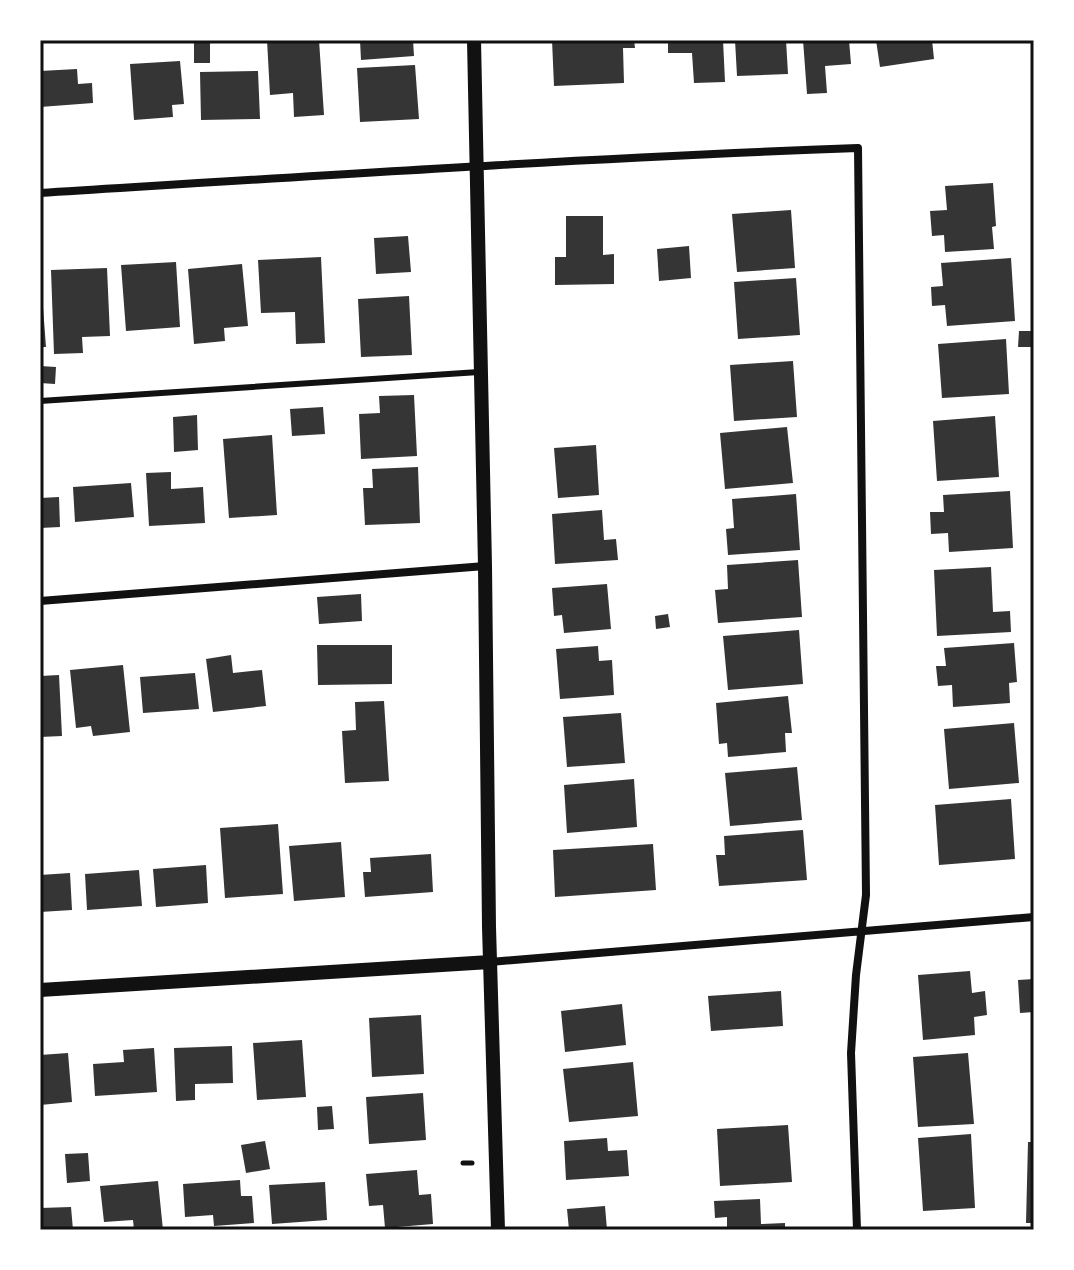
<svg xmlns="http://www.w3.org/2000/svg" width="1074" height="1270" font-family="'Crimson Pro',serif">
<style>
.building{fill:#353535}
.lines{fill:none;stroke-linecap:round;stroke-linejoin:round}
.path{stroke:#111;stroke-width:5}
.service{stroke:#111;stroke-width:6}
.minor{stroke:#111;stroke-width:8}
.tertiary{stroke:#111;stroke-width:14}
.neatline{fill:none;stroke:#111;stroke-width:3}
</style>
<rect width="100%" height="100%" fill="#fff"/>
<path class="building" d="M267,40H319L324,115L294,117L293,93L270,95Z
M360,40H413L414,56L361,60Z
M552,40H634L635,48H623L624,83L554,86Z
M668,40H723L725,82L694,83L692,53H668Z
M735,40H786L788,74L737,76Z
M803,40H849L851,64L825,66L827,93L807,94Z
M876,40H932L934,59L880,67Z
M194,43H210V63H194Z
M180,61L184,104L172,105L173,117L134,120L130,64Z
M415,65L419,119L360,122L357,68Z
M77,69L78,84L92,83L93,103L40,107V71Z
M258,71L260,119L201,120L200,72Z
M993,183L996,226L992,227L994,249L945,252L944,235L932,236L930,211L947,210L945,186Z
M791,210L795,268L737,272L732,214Z
M566,216H603V255L614,254V284L555,285V257H566Z
M408,236L411,272L376,274L374,238Z
M689,246L691,278L659,281L657,249Z
M321,257L325,343L296,344L295,312L261,313L258,260Z
M1011,258L1015,321L947,326L945,305L932,306L931,287L943,286L941,263Z
M176,262L180,327L126,331L121,265Z
M242,264L248,326L224,328L225,341L194,344L188,269Z
M107,268L110,336L82,337L83,353L54,354L51,270Z
M796,278L800,335L738,339L734,282Z
M42,294L46,347H40V295Z
M409,296L412,355L361,357L358,299Z
M1019,331H1034V347H1018Z
M1006,339L1009,394L942,398L938,344Z
M793,361L797,417L734,421L730,365Z
M40,366L56,367L55,384L40,383Z
M414,395L417,456L361,459L359,414L380,413L379,396Z
M323,407L325,434L292,436L290,409Z
M197,415L198,450L174,452L173,417Z
M995,416L999,477L937,481L933,421Z
M787,427L793,483L725,489L720,433Z
M272,435L277,515L229,518L223,439Z
M596,445L599,495L558,498L554,448Z
M418,467L420,523L365,525L363,488H373L372,469Z
M171,472V489L203,487L205,523L149,526L146,473Z
M131,483L134,517L75,522L73,487Z
M1010,491L1013,548L949,552L948,533L931,534L930,512H944L943,495Z
M796,494L800,550L728,555L726,529L734,528L732,499Z
M59,497L60,527L40,528V498Z
M602,510L604,540L616,539L618,560L555,564L552,514Z
M798,560L802,617L718,623L715,590L728,589L727,565Z
M991,567L993,612L1010,611L1011,632L937,636L934,570Z
M607,584L611,629L564,633L562,615L554,616L552,588Z
M361,594L362,621L319,624L317,597Z
M668,614L670,627L656,629L655,616Z
M799,630L803,684L728,690L723,636Z
M1014,643L1017,682L1009,683L1010,703L953,707L952,685L938,686L936,666H946L944,648Z
M317,645H392V684L318,685Z
M598,646L599,661L612,660L614,695L560,699L556,649Z
M231,655L233,673L262,670L266,706L213,712L206,659Z
M123,665L130,732L93,736L91,726L76,728L70,670Z
M195,673L199,709L143,713L140,677Z
M59,675L62,736L40,737V676Z
M788,696L792,733H785L786,752L728,757L727,743L719,744L716,703Z
M384,701L389,781L345,783L342,731L356,730L355,702Z
M621,713L625,763L567,767L563,717Z
M1014,723L1019,783L949,789L944,729Z
M797,767L802,820L730,826L725,773Z
M634,779L637,827L567,833L564,785Z
M1011,799L1015,859L939,865L935,805Z
M278,824L283,894L225,898L220,828Z
M803,830L807,880L719,886L716,855H725L724,836Z
M341,842L345,897L294,901L289,846Z
M653,844L656,890L555,897L553,850Z
M431,854L433,892L365,897L363,872H371L370,858Z
M206,865L208,903L156,907L153,869Z
M139,870L142,906L87,910L85,874Z
M70,873L72,910L40,912V875Z
M970,971L972,993L985,991L987,1015L974,1017L975,1035L923,1040L918,975Z
M1034,979V1012L1020,1013L1018,980Z
M781,991L783,1026L711,1031L708,996Z
M622,1004L626,1045L565,1052L561,1011Z
M421,1015L424,1074L372,1077L369,1018Z
M302,1040L306,1097L257,1100L253,1043Z
M232,1046L233,1083L195,1084V1100L176,1101L174,1048Z
M154,1048L157,1092L95,1096L93,1064L124,1062L123,1050Z
M68,1053L72,1102L40,1105V1055Z
M968,1053L974,1124L918,1127L913,1057Z
M633,1062L638,1116L569,1122L563,1069Z
M423,1093L426,1140L369,1144L366,1097Z
M332,1106L334,1129L318,1130L317,1107Z
M788,1125L792,1182L720,1186L717,1129Z
M971,1134L975,1208L923,1211L918,1138Z
M607,1138L608,1151L627,1150L629,1176L566,1180L564,1141Z
M265,1141L270,1169L246,1173L241,1145Z
M1028,1142H1034V1223H1026Z
M88,1153L90,1181L67,1183L65,1154Z
M417,1170L419,1195L431,1194L433,1224L385,1228L383,1205L369,1206L366,1174Z
M240,1180L241,1196H252L254,1223L214,1226L213,1215L185,1217L183,1184Z
M158,1181L163,1230H134L133,1220L104,1222L100,1186Z
M325,1182L327,1220L272,1224L269,1185Z
M760,1199L761,1224L785,1223V1230H727V1217L715,1218L714,1201Z
M605,1206L607,1230H569L567,1209Z
M71,1207L73,1230H40V1208Z"/>
<g class="lines">
<path class="path" d="M463,1163H472"/>
<path class="service" d="M40,401L479,372"/>
<path class="minor" d="M40,193C313,176 585,158 858,148L866,895L856,975L851,1053L857,1230
M40,601L485,566
M490,962L1034,917"/>
<path class="tertiary" d="M474,40L485,566L489,927L498,1230
M40,990L490,962"/>
</g>
<rect width="1074" height="1270" fill="none" stroke="#ffffff" stroke-width="84"/>
<rect x="42" y="42" width="990" height="1186" class="neatline"/>
</svg>
